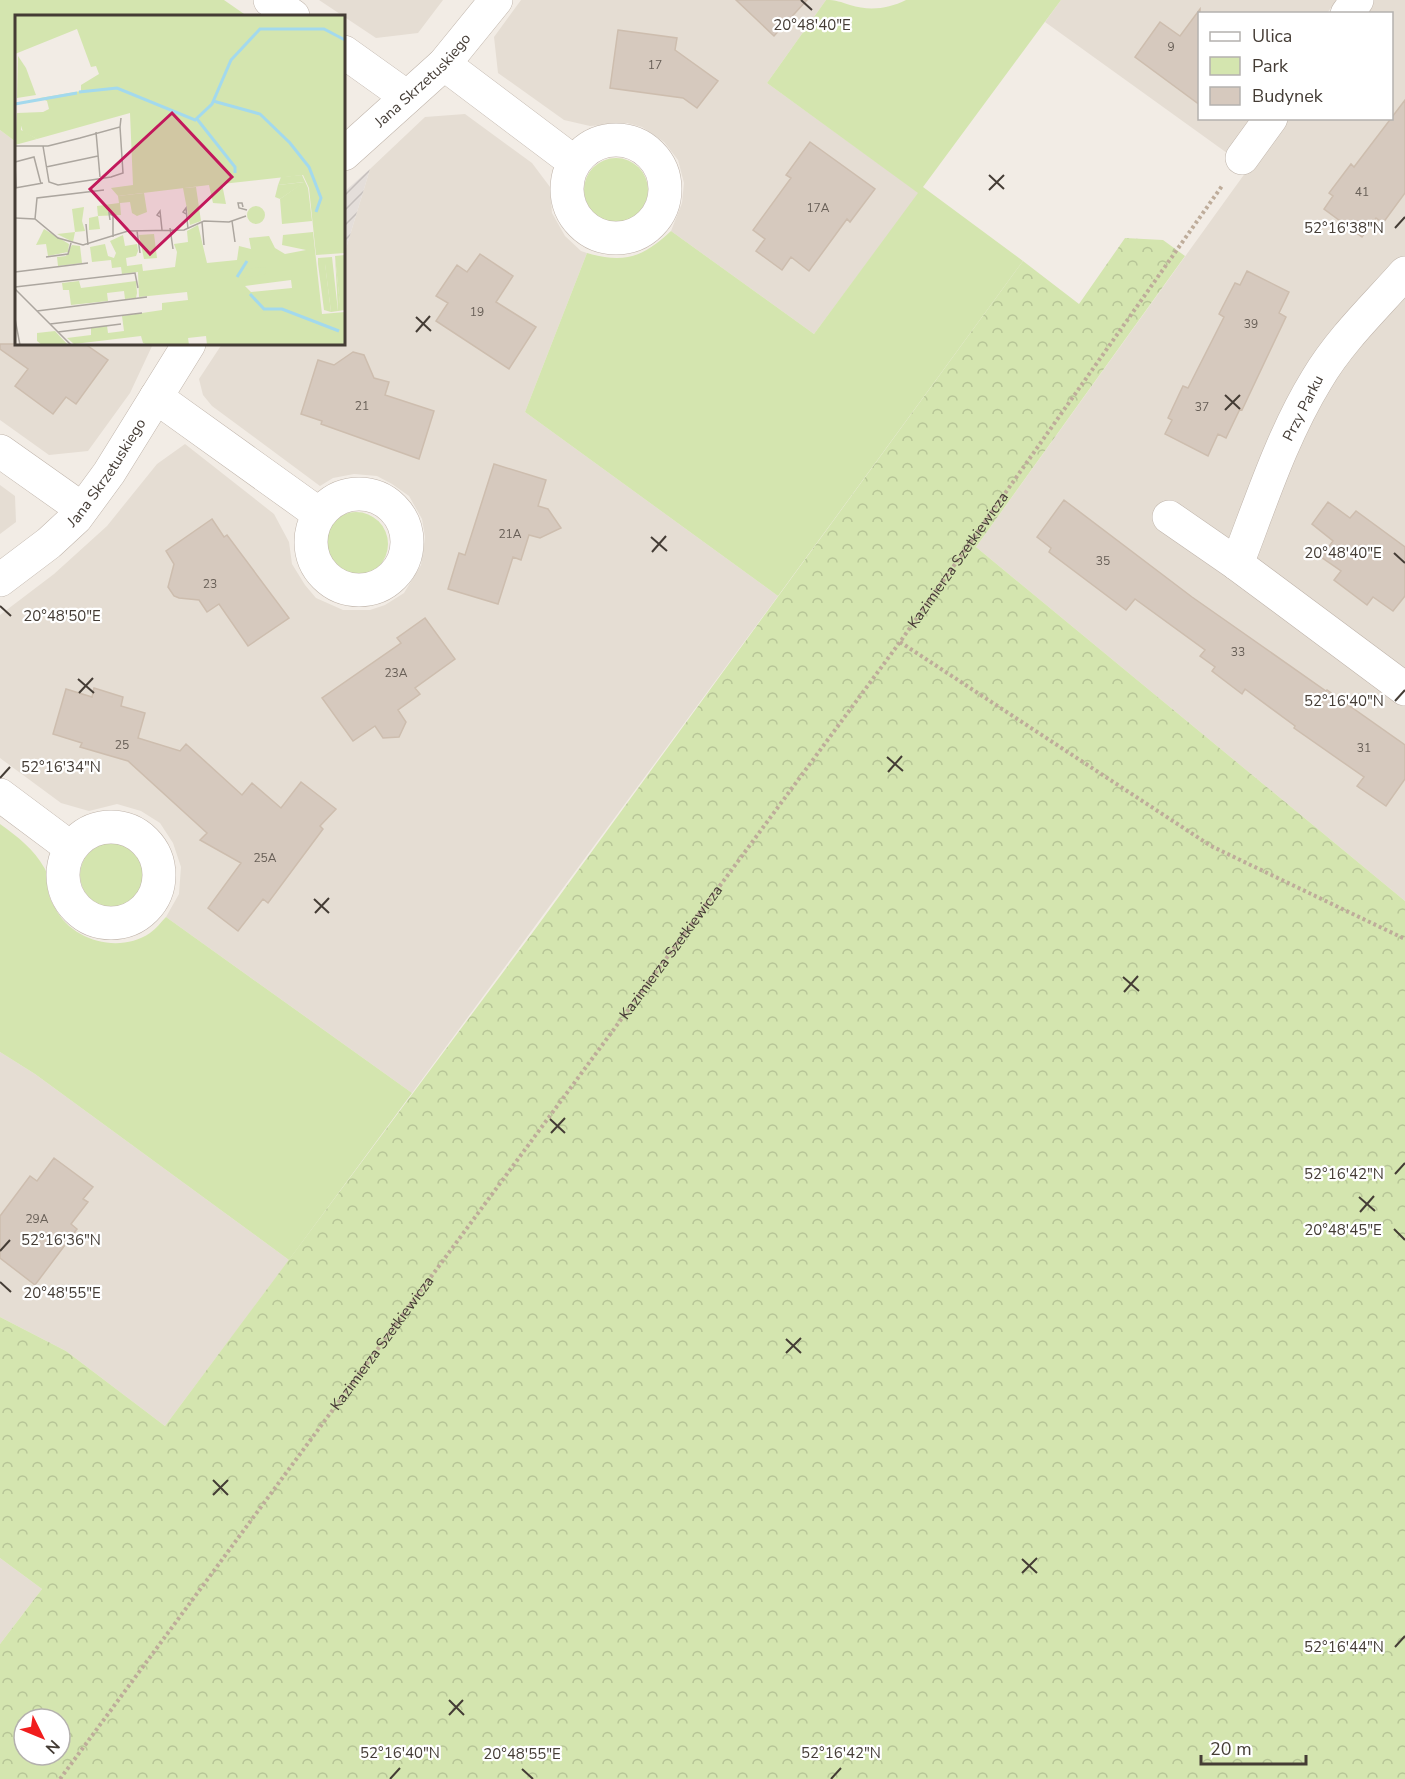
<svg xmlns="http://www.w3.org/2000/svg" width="1405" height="1779" font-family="'Nunito Sans',sans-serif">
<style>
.residential{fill:#e5ddd3}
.industrial{fill:url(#industrial-furrows)}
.green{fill:#d4e5af}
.forest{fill:url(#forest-crowns);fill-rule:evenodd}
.building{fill:#d6c9be;stroke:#cdbdae;stroke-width:1.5}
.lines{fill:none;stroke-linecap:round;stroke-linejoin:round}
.minor-casing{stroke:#c0b5ab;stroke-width:34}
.path{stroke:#beac9a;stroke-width:4;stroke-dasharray:3 3;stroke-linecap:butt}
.minor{stroke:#fff;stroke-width:33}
.ticks{fill:none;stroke:#443c35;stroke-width:2}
.labels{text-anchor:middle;stroke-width:4.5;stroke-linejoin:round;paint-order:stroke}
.number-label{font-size:12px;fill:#685f57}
.street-label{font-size:15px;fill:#443c35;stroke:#fff}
.inset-river{fill:none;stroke:#a3d9ed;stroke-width:3}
.inset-road{fill:none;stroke:#aca69f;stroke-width:1.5}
.view{fill:#c2185b;fill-opacity:0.15;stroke:#c2185b;stroke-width:3}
.inset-edge{fill:none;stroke:#443c35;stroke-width:3}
.ticks-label{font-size:15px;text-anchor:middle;fill:#443c35;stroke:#fff;stroke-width:4.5;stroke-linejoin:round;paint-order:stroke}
</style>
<defs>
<pattern id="industrial-furrows" width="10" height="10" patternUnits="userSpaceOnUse" patternTransform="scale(1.5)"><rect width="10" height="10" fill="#e4deda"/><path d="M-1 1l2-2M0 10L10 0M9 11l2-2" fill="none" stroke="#c5bfbc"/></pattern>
<pattern id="forest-crowns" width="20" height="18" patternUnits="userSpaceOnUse" patternTransform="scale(1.5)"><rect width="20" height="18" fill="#d4e5af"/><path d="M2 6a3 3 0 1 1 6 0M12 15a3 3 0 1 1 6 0" fill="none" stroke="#b7c597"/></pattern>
</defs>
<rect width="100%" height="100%" fill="#f2ece5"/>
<path class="residential" d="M319,0H443L418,33L376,38Z
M521,0H826L767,83L919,193L814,334L671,231L682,203L684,183L678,160L664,142L642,127L627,123L590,126L564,120L498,73L494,37Z
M1061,0H1337L1327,13L1200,14V118L1252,119L1227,153L1045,22Z
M1371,0H1405V901L976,547L1284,119L1392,118V14L1361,13Z
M465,114L532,163L550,187L552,213L565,236L581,251L587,253L525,412L778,596L412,1093L166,917L179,894L181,867L173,843L160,823L141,811L117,804L89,811L61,803L0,758V615L54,574L107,526L157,464L185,444L274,514L289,542L292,564L305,585L316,598L343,610H370L385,605L404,593L421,565L425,537L422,519L409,496L392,484L377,476L354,474L333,478L320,486L212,406L203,395L199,379L222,344H344V255L370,169L425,117Z
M0,130L16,142V344H153L130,393L88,451L49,455L0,420Z
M0,485L15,496L16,522L0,534Z
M0,1052L35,1074L289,1260L165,1426L66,1351L0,1317Z
M0,1558L42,1589L0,1644Z"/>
<path class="industrial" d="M370,169L344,255V192Z"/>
<path class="green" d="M0,0H224L247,16H16V142L0,130Z
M826,0C836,0 841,2 850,5C869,11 888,9 906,0H1061L923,187L1023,261L778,596L525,412L587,253C625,264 643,257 671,231L814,334L918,193L767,83Z
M584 190a32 32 0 1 1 64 0a32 32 0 1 1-64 0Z
M324 544a32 32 0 1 1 64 0a32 32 0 1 1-64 0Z
M0,824C19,838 33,848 45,869C49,876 47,884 48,891C49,897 52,903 55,908C72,941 119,954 150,933C156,929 161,922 166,917L412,1093L289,1260L35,1074L0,1052Z
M80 875a32 32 0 1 1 64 0a32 32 0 1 1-64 0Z"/>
<path class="forest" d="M1125,238L1163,240L1185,256L976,547L1405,901V1779H0V1644L42,1589L0,1558V1317L66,1351L165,1426L536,928L1023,261L1079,304ZM24,1719H60V1755H24Z"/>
<path class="building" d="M736,0H807L774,36Z
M1200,9V105L1135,57L1160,22L1180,36Z
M618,30L677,38L675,50L718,81L697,108L683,98L610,88Z
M1405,100V193L1383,223L1376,218L1362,237L1324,209L1333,196L1329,193L1351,164L1354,167Z
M810,142L875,189L850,222L847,219L809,271L791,257L782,270L756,251L765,239L753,230L791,178L786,175Z
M480,254L513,276L496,302L536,327L509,369L436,321L448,303L436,296L457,265L467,272Z
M1247,271L1289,292L1279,313L1286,317L1242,410L1240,409L1226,438L1218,434L1208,456L1165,434L1172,420L1168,418L1183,386L1188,388L1224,317L1219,314L1235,283L1240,285Z
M0,344H85L108,360L76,404L66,397L53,414L15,386L28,369L0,349Z
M353,352L364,355L374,378L389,382L385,395L434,411L419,459L321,424L322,421L301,414L318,360L334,365Z
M494,464L546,480L538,506L548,509L561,528L540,538L529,535L521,560L513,557L498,604L448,589L459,553L465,555Z
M1064,500L1192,597L1326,691L1327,690L1405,745V779L1386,806L1357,786L1364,777L1294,728L1295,726L1245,689L1242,694L1212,671L1215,667L1200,656L1205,650L1135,599L1126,610L1049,552L1051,548L1037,537Z
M1328,502L1350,518L1356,511L1405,547V596L1393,611L1373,597L1367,605L1334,580L1341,571L1321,557L1333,541L1312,524Z
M212,519L224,537L227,535L289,618L248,646L219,604L207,612L199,600L179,598L174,596L168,587L174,564L166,551Z
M425,618L455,659L415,688L420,694L398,710L406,722L399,737L383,738L375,726L353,741L322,698L401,643L397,638Z
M94,688L123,697L121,706L145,713L138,738L180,751L186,744L242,795L252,783L281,808L301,782L336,809L320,826L323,829L268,903L263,899L238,931L208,908L241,863L200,840L207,833L128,761L80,747L82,743L53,734L66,689L92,697Z
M54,1158L93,1187L83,1199L88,1202L71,1224L77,1229L35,1285L0,1258V1216L30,1176L37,1181Z"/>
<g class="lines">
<defs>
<g id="minor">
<path d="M270,0L293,16"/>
<path d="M1347,14L1357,0"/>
<path d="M344,52L407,97"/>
<path d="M444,64L574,162"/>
<circle cx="616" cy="189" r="49"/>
<path id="s2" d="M344,154L444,64L496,0"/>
<path d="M1242,158L1271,118"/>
<path d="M1405,273C1375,307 1340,340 1317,379C1282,436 1261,502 1237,564L1405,689"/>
<path d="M156,397L319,514"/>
<path d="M0,451L82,509"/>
<circle cx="359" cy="542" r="48"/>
<path d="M1169,517L1237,564"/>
<path id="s3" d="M0,580L49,543L76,518L109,473L189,344"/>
<path d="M0,795L71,848"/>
<circle cx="111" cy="875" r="48"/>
</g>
</defs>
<use href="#minor" class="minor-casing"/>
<g class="path">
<path d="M900,642L1211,846L1405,939"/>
<path id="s1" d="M60,1779L900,642L1222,186"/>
</g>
<use href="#minor" class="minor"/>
</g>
<path class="ticks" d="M801,0L812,10M989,175L1004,189M989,190L1004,175M1395,228L1405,217M416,317L431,331M416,332L430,316M1225,395L1240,409M1225,410L1240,395M651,537L667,551M652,552L666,536M1394,553L1405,563M0,606L11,616M78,679L94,693M79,693L93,678M1395,701L1405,690M887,757L903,771M888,772L902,756M0,778L10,767M314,899L329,913M315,913L329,898M1123,977L1139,991M1124,992L1138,976M550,1119L565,1133M551,1133L565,1118M1395,1174L1405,1163M1359,1197L1375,1211M1360,1212L1374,1196M1394,1229L1405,1240M0,1251L10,1240M0,1282L11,1292M786,1339L801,1353M786,1353L801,1338M213,1480L228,1495M213,1495L228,1480M1022,1559L1037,1573M1022,1573L1037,1558M1395,1647L1405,1636M449,1700L464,1715M449,1715L463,1700M522,1769L533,1779M390,1779L400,1768M831,1779L841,1768"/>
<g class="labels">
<g class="number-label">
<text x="1171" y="51">9</text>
<text x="655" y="69">17</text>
<text x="1362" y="196">41</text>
<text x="818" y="212">17A</text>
<text x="477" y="316">19</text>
<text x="1251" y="328">39</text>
<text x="362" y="410">21</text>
<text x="1202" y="411">37</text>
<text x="510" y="538">21A</text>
<text x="1103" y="565">35</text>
<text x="210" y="588">23</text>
<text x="1238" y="656">33</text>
<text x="396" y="677">23A</text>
<text x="122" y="749">25</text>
<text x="1364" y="752">31</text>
<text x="265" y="862">25A</text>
<text x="37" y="1223">29A</text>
</g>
<g class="street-label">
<text dy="5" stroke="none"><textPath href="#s2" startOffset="108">Jana Skrzetuskiego</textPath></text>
<text transform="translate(1303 408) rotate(-63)" y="5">Przy Parku</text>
<text dy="5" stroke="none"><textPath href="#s3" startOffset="153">Jana Skrzetuskiego</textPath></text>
<text dy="5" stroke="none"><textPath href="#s1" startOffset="1514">Kazimierza Szetkiewicza</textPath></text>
<text dy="5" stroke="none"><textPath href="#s1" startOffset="1028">Kazimierza Szetkiewicza</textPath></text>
<text dy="5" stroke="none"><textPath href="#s1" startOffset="542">Kazimierza Szetkiewicza</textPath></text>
</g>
</g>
<g transform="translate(15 15)">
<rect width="330" height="330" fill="#f2ece5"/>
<path d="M2,98L6,104V115L22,124L0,130ZM287,160L293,173L297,206L267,209L265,184L289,167L263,170L266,162ZM181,172L186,206L175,210L168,173ZM129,178L132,197L122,201L117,198L115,187L105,188L106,200L83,201L85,214L74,215V203L83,201L82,191L104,188L103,181ZM232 200a9 9 0 1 1 18 0a9 9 0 1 1-18 0ZM69,192L67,206L70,216L60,217L58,227L42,219L60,217L57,194ZM183,210L192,248L222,245L224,231L236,234L234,223L254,221L260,233L270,239L291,235L267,230L268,220L298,217L307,299L330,297V330H192L191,321L173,323L174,330H133L128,328L126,321L59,329L52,323L76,320V313L92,311L93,318L109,316L107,301L147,295V288L173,285L172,277L124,282L123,257L107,259L106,252L97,253L96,245L77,247L75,232L90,229L93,241L99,243L101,238L95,226L108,220L110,231L122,229L123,236L121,241L111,243L112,251L127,249L128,256L160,252L162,237L159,229L173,227L172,216ZM276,265L277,273L236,277L230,271ZM29,214L54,229L53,237L33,241L31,229L21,230ZM139,219L142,243L129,244L124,220ZM57,230L65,231L67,248L43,251L42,242L51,241ZM320,241L325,289H330V295L323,296ZM310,248L316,297L309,295L303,249ZM64,266L66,273L121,266L122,278L121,283L110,284L109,276L92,278L93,286L56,290L54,275H48L47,268ZM40,316L53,330H27L22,326V318Z" fill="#d4e5af" fill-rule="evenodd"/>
<path d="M0,0H330V238L301,240L294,173L288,160L207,169L211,189L198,188L194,170L103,181L96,173L118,170L115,98L22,124L8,117L2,98L28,97L34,94L32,86L25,83L66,76V70L84,59L81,51L76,52L62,14L0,39ZM290,167L265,184L260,182L263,170ZM330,240V289L325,290L320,241ZM317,242L323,296L316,297L310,249H303V243ZM250,252L251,259L224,263L229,254Z" fill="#d4e5af"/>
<path d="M3,41L11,53L21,80L2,83Z" fill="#d4e5af"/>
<path class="inset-river" d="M64,77L102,73L180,105L197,89L216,45L245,14H309L330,25M198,86L245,99L275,128L294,152L306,183L301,197M0,89L62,78M182,104L220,152V158M222,262L232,246M235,279L249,294H267L324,316"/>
<path class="inset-road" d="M81,117L85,162M0,131H33L65,123L105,112L106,103M28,131L34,167L43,170L96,162L108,158L105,112M0,147L19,142L26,169M0,150L1,172M31,152L83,141M0,173L28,168M228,192L227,188H223L224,193L232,195M171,199L168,197L171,193L173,214M145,202L142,200L145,196L147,215M0,203L20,204L43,223L68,230L113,216L169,215L189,206L214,207L231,201M20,204L22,183L89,175M95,205L94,198L98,201V222M217,206L220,227M187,207L189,230M71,209L73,230M155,213L158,234M122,216L125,238M31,242L53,239L56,228M0,257L73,248M0,272L120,258L123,273M0,274L56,330M22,296L132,282M0,304L5,330M35,309L127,298M43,317L106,309"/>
<path class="view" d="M157,98L217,162L135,239L75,174Z"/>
<rect width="330" height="330" class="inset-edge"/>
</g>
<g class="ticks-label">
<text x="812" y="30">20°48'40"E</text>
<text x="1344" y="233">52°16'38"N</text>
<text x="1343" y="558">20°48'40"E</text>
<text x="62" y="621">20°48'50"E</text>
<text x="1344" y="706">52°16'40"N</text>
<text x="61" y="772">52°16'34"N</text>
<text x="1344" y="1179">52°16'42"N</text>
<text x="1343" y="1235">20°48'45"E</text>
<text x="61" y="1245">52°16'36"N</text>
<text x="62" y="1298">20°48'55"E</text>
<text x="1344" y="1652">52°16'44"N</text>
<text x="400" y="1758">52°16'40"N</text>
<text x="841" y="1758">52°16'42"N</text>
<text x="522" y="1759">20°48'55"E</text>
</g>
<rect x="1198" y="12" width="195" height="108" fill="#ffffff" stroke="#b4b1ae" stroke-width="1.5"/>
<rect x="1210" y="32" width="30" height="9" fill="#ffffff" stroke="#b4b1ae" stroke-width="1.5"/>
<text x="1252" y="42" font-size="18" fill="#443c35">Ulica</text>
<rect x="1210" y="57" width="30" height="18" fill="#d4e5af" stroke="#b4b1ae" stroke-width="1.5"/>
<text x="1252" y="72" font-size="18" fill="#443c35">Park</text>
<rect x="1210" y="87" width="30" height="18" fill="#d6c9be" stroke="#b4b1ae" stroke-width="1.5"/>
<text x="1252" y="102" font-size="18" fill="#443c35">Budynek</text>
<g transform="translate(42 1737) rotate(133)"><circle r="28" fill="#ffffff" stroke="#b4b1ae" stroke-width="1.5"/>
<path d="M0-4.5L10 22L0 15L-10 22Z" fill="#f11d1d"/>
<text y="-9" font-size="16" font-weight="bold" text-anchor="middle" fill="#443c35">N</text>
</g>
<path d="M1201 1755v9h105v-9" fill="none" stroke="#443c35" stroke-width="3"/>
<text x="1210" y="1755" font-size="18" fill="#443c35" stroke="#ffffff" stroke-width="4.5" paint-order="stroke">20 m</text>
</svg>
